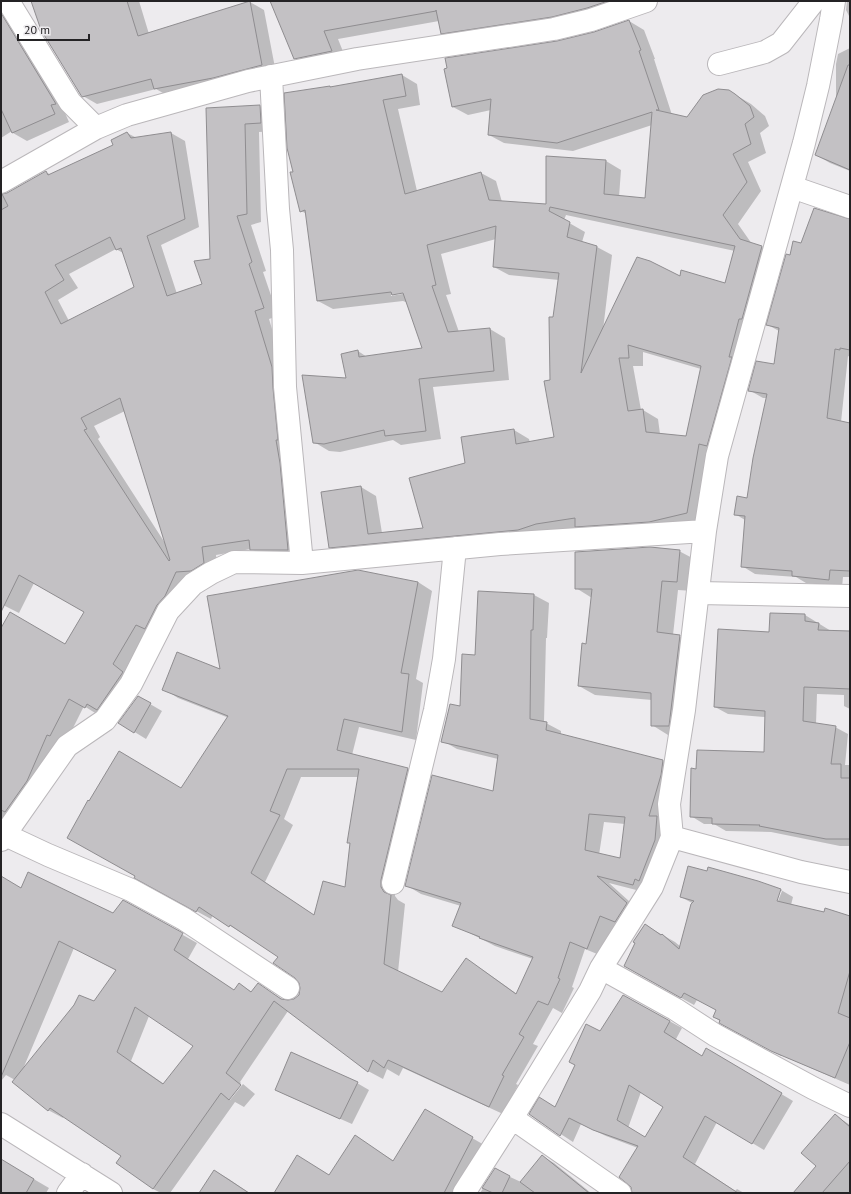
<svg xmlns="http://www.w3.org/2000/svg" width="851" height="1194" font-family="'PT Sans',sans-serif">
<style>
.shadow{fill:#0003;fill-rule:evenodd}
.building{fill:#c3c1c4;stroke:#8f8d90;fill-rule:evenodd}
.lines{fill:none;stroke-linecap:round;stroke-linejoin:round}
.minor-casing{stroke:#bab7ba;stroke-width:24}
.minor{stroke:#fff;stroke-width:22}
</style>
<rect width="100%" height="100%" fill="#edebee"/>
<path class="shadow" d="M32,1H139L149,34L250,2L264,10L276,73L170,97L156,89L97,104L83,96Z
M271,1H646L456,41L441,33L439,21L338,39L346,59L310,67L295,58Z
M847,1H850V18L846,10Z
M1,12L13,19L70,112L65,113L69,122L27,141L13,133L12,131L1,138Z
M629,21L644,30L655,59H654L672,115L688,118L729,91L751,104L765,116L769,126L760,133L766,153L748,162L761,191L738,224L752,244L762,247L777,256L702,521L345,556L330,547L361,487L376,496L382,533L424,529L467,463L514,430L529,439L530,443L556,438L551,381L554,318L559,280L509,275L494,267L496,239L441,254L451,294L446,295L459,332L490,329L505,338L509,380L433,387L441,439L401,445L393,440L340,452L329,451L314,442L347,379L358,351L367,357L423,349L408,303L403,301L333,309L318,301L307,214L301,211L294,172L329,87L332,88L402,75L417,84L420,105L398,109L417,191L481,173L496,181L502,202L547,205L606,161L621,170L619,197L645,200L652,125L573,151L504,143L489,135L491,110L468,115L453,107L557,42L594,33ZM566,215L735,251L726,285L681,277L603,330L612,255L597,247L582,242L585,232L564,220ZM407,291L408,293L391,296V295ZM643,352L701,369L686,437L660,434L658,419L643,410H641L633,366H643Z
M850,48V171L830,163L816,155L836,100V64L838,54Z
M260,106L274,114L275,131L259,132L261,222L251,225L266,271L263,272L278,316L269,319L286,376L302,558L265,557L251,549L216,555L218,571L206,578L100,716L84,706L65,744L11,825L1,819V630L65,645L85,612L34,583L19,613L1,604V195L8,194L46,172L51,175L115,145L127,133L137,138L171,133L185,141L199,227L161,245L177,294L203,285L211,260L207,109ZM116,249L123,253L135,288L69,321L58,300L78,288L69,274ZM125,411L165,543L98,439L100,437L94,426Z
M850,220V357L848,356L841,422L850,424V460L767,398H763L749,390L775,365L779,331L768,325L791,256L801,244Z
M850,485V577H843L842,587L806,583L796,577L755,574L742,566L745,520L735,514L748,499Z
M679,551L696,560L693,591L678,590L673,635L679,636L696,646L685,735H668L652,725V700L595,695L579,686L587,645L592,598L576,588Z
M418,582L432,591L416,679L423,683L416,740L359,727L352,755L408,769L422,778L395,889V896L398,900L405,904L398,972L443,994L466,960L480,968L517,994L533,959L495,946L454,925L461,906L421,894L406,885L493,792L498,759L457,749L443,741L461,707L475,656L479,592L534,595L549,603L547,638H546L544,722L561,731V735L663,761L677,770L671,825L648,893L609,883L641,912L630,929L615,924L602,956L585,949L572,987L574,988L562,1013L553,1008L533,1044L538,1046L516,1084L518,1085L503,1114L403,1068L399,1076L387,1069L383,1079L368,1071L288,1011L240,1082L241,1083L228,1100H230L243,1084L255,1094L244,1107L235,1102L170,1193H161L153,1189L123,1156L64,1116L63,1118L48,1110L15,1080L6,1075L1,1081V878L38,905L113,914L123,901L197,943L188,959L235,991L239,984L252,992L258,984L285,1001L294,1000L299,996L301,988L300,982L280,957L213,915L211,919L150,886L136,876L90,802L181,789L229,718L178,698L164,689L221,671ZM301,777H359L348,842L351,844L346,888L315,916L265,882L293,825L284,819ZM604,822L625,824L621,860L599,855ZM74,948L117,971L95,1003L23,1069ZM149,1016L194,1046L164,1084L131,1061Z
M771,614L805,615L831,631L850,632V709L844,706V695L817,694L816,724L835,727L848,734L845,765H850V846H840L771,832L726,831L714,824H704L691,816L697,770L765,753V717L728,714L715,707L770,633Z
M138,697L162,711L146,739L120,723Z
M781,890L793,897L791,905L825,913L850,917V1085L781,1055V1056L733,1030L714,1017L717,1010L697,1000L694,1005L638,974L645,925L675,942L681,947L692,903L681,897ZM779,891H782L776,906L774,905Z
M624,996L682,1028L676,1039L703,1057L718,1056L793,1101L764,1150L717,1122L695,1164L735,1191L737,1189L744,1193H633L638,1148L606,1136L581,1124L573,1142L530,1114L556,1108L600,1032ZM641,1092L664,1107L645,1138L628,1128Z
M357,1083L369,1090L352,1124L288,1096L276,1090Z
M425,1111L486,1146L462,1193H275L330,1176L355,1137L394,1161Z
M835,1115L850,1125V1193H794L818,1166Z
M542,1156L554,1163L591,1193H480L495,1170L521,1182Z
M1,1160L49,1188L46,1193H1Z
M215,1171L229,1179L249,1193H200Z"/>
<path class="building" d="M31,1H127L138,36L250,1L262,65L213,78L154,89L151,79L82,97L41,30Z
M270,1H608L587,8L552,17L441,34L436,10V11L324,31L332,51L294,59Z
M1,13L56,104L51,105L55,114L12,133L1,109Z
M629,20L641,50L639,51L659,110H656L687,117L703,95L718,89L729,90L735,94L750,106L754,117L745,124L751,144L733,154L747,182L723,215L740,239L762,246L742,319H739L729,357H732L707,446L699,444L687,513L649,522L575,527V518L536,524L518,530L329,548L321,492L361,486L368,534L423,528L409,478L465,463L461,437L514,429L516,444L554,437L544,381L550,380L549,317H553L559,273L493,267L496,226L427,245L436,285L432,286L448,332L490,328L494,371L419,379L426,431L385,436L384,430L324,444L313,443L302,375L346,378L341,354L358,350L359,357L422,348L403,293L392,295L391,292L317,301L305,210L300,212L290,172H293L287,148L284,93L330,86V87L402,74L406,96L383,100L405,194L481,172L489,200L546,204V156L606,160L604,194L645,198L652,112L557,143L488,135L491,99L452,107L444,69L447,68L445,58L557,41L594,32ZM550,207L735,246L725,283L681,270L680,276L650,261L637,257L581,373L597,246L567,237L570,222L549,211ZM628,345L701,366L686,436L646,432L643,409L628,411L619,358H629Z
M848,65H850V170L815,155Z
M260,105L261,123L245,124L247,214L237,216L252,262L249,264L264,308L255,311L272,367L273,388L278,440H276L280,463L288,550H250L249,540L202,547L204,563L191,571L176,572L165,596L157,605L145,629L136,625L113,664L123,672L97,710L87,704L85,708L69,699L50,736L47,735L27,781L5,812L1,810V628L10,612L65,644L84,612L19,575L1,612V210L8,206L2,194L7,193L46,171L48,175L113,145L111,140L127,132L131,138L171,132L185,219L147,236L167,296L202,284L194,261L210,259L206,108ZM110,237L116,250L121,248L134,287L61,324L45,292L64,280L55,265ZM120,398L170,560L169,561L84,430L87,429L81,418Z
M814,208L850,219V350L840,348V350L835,349L827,418L850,423V571L830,570L829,580L792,576V571L741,567L745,516L734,515L737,496L747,498L753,458L767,394L748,391L756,361L774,364L779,328L766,325L786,254L790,255L793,241L801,243Z
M650,547L680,550L677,582L662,581L657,632L680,635L669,726H651V693L578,686L582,643L586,644L592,589H575V552Z
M358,570L418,582L401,673L409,674L402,732L344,719L337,750L408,768L381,880V887L384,892L391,895L384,964L442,992L466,958L516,994L533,957L479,938L480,937L452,926L461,903L405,886L432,775L493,791L498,755L441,742L450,704L460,706L462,654L475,655L478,591L534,594L533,630H531L530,719L547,722L546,730L663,760L661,775L649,816H657L655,840L639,881L635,879L633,885L597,876L627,903L615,922L600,916L587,949L570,942L558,978L560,979L548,1005L538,1001L519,1034L524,1037L502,1075L504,1076L489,1107L388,1060L384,1068L373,1060L368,1072L274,1001L226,1073L241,1085L229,1100L221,1093L153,1189L116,1163L121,1156L50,1108L48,1111L12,1082L74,1005L79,995L94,1001L116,970L59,941L1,1077V876L21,888L28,872L113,913L123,900L183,933L174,950L234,990L239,983L251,992L258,983L281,999L288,1000L294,999L299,995L300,988L299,983L295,978L273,963L278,957L230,925L229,927L199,907L196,912L134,878L135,876L67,838L88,800L89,801L119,751L181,788L228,716L162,690L177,652L220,669L207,596ZM287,769H359L347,843H350L345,887L323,881L314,915L251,873L280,815L270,811ZM589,814L625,817L620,858L585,850ZM135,1007L193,1046L163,1084L117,1052Z
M770,613L805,614V621L819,623L818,630L850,631V689L804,687L803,721L836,726L831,764H841V778H850V839H826L759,826L760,825L712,824V818L690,817L691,768L696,769L697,750L764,752L765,711L714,707L718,629L769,632Z
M138,696L151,703L134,733L118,723Z
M688,866L707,871L708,867L758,881L781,889L777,901L824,912L825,908L850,916V971L838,1013L850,1018V1042L835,1078L771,1051L719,1023L720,1020L713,1017L716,1010L684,993L681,998L624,966L635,943L633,942L645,924L661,935L662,934L679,949L691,904L694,901L680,897Z
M623,995L670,1021L664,1032L702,1056L706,1048L782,1093L752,1144L705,1116L683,1157L738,1193H632L631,1187L619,1177L638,1146L593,1130L569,1118L560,1136L529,1114L539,1097L555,1107L575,1065L569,1062L586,1024L600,1031ZM629,1085L663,1107L645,1137L617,1120Z
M291,1052L358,1082L340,1119L275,1090Z
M425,1109L473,1137L444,1193H274L297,1155L329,1175L355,1135L393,1161Z
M835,1114L850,1127V1161L822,1193H793L816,1166L801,1153Z
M542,1155L589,1193H535L520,1182Z
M1,1159L34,1179L26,1193H1Z
M495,1168L510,1176L502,1193H493L482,1188Z
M214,1170L249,1193H199Z"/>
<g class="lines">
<defs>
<path id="minor" d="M8,1L70,102L96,128
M719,64L765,52L781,43L814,1
M271,76L278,209L282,250L285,387L302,563
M1,182L96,128L127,115L248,81L357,59L554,29L591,20L646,1
M792,187L850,207
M698,593L850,596
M1,833L48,855L131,890L184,919L288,988
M672,837L801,872L850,882
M1,840L67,746L105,720L131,684L168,611L193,584L211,573L234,562L302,563L500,544L705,531
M393,883L435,710L444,659L455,548
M601,968L675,1009L715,1035L813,1088L850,1106
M512,1118L620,1193
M1,1124L111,1193
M68,1193L82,1174
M464,1193L512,1118L590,991L601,968L652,887L672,837L669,804L684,710L705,531L717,456L804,143L818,86L831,20L834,1"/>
</defs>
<use href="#minor" class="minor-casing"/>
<use href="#minor" class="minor"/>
</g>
<rect width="851" height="1194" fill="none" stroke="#242325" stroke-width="4"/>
<path d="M18 34v6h71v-6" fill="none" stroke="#242325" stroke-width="2"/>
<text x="24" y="34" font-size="12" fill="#242325" stroke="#edebee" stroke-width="3" paint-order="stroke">20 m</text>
</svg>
